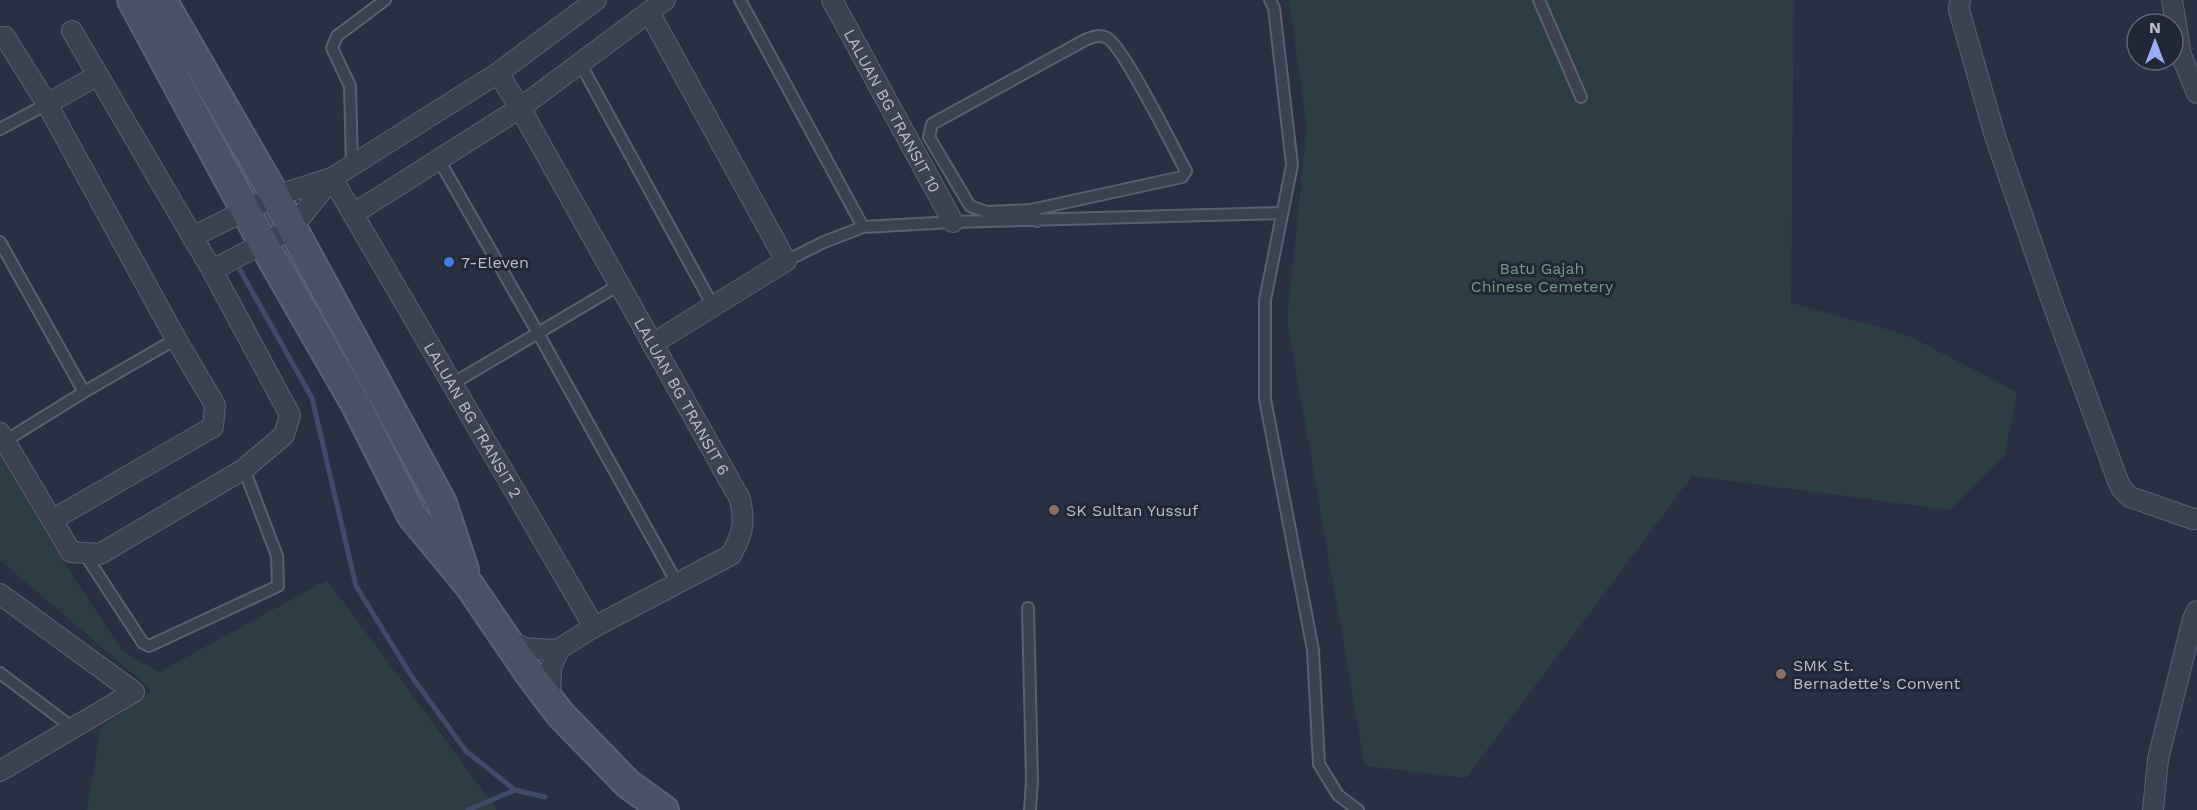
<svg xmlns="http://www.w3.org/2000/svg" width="2197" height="810" font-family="'Work Sans',sans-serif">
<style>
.green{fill:#2c3e43}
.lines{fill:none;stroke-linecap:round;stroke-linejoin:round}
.stream{stroke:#404b69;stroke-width:5}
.service-casing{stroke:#5b606f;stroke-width:14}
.minor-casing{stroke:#5b606f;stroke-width:22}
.secondary-casing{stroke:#5b606f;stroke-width:32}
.service{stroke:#3d4251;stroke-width:10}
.minor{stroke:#3d4251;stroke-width:20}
.secondary{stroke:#4b5164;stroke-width:28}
.shop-dot{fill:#3f7fe0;stroke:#222737;stroke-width:2}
.education-dot{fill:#8d6e63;stroke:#222737;stroke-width:2}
.labels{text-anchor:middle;stroke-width:6;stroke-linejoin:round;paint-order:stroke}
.street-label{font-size:16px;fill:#babecb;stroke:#222737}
.poi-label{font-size:16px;fill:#babecb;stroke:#222737;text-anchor:start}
.park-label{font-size:16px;fill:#739a82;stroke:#222737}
</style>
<rect width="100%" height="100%" fill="#293041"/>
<path class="green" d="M1289,0H1794L1791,303L1907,335L2017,392L2005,455L1950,510L1692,476L1466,778L1365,766L1287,320L1307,127Z
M0,455L61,558L123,652L159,672L327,580L497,810H87L101,728L152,690L0,560Z"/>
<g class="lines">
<path class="stream" d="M240,270L312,398L356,586L412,677L466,751L515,790
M468,810L515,790L545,797"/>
<defs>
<path id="service" d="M740,0L863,227
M1270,0L1274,8L1292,165L1265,300V399L1313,650L1319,764L1338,795L1358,810
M1539,0L1581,97
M580,63L713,306
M0,129L47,104
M439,160L538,333L677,583
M352,166L350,86L332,48L337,36L385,0
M1031,210L987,212L970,206L929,137L932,124L1085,40C1092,37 1099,34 1107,38C1123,46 1174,149 1186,171L1182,177L1031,210L1037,221
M0,242L84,392L176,339
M786,261L824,242L863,227L953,222L1282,213
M452,384L619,285
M5,441L84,392
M84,553L143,643L149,646L278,586L277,556L244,469
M1028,608L1032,781L1030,810
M0,673L73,728"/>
<g id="minor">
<path id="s1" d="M832,0L953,222"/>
<path d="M1960,0L1959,10L1995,136L2050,296L2118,481L2122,489L2130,497L2193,519"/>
<path d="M2172,0L2181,55L2197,93"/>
<path d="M649,12L786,261L652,344"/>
<path d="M0,37H5L47,104L176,339L215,405L213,427L52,520"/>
<path id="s2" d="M498,73L520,108L740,499C745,524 743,533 731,555L594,627L559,649L550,650L525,648L505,639"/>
<path d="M47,104L98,75"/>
<path id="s3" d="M332,178L594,627"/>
<path d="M353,214L520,108L665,0"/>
<path d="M192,237L275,196L332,178L498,73L596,0"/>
<path d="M212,270L291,229L332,178"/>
<path d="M0,433L71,552L100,554L244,469L284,435L290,415L212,270L72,31"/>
<path d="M0,594L134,692L0,771"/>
<path d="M550,700L551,668L559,649"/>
<path d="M2153,810L2158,759L2193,619L2197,611"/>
</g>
<path id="secondary" d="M132,0L263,243L355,403L412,516L469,585L529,673L560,714L628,784L664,810
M162,0L275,196L442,503L464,570"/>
</defs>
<use href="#service" class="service-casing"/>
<use href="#minor" class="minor-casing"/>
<use href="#secondary" class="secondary-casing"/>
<use href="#service" class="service"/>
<use href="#minor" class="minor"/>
<use href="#secondary" class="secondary"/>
</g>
<circle class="shop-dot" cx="449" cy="262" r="6"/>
<g class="education-dot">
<circle cx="1054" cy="510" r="6"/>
<circle cx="1781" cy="674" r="6"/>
</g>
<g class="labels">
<g class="street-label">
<text dy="6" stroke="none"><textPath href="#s1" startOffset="126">LALUAN BG TRANSIT 10</textPath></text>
<text dy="6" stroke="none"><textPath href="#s2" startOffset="372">LALUAN BG TRANSIT 6</textPath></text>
<text dy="6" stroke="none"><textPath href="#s3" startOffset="280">LALUAN BG TRANSIT 2</textPath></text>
</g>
<g class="poi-label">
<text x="461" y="268">7-Eleven</text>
<text x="1066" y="516">SK Sultan Yussuf</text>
<text x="1793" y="671">SMK St.<tspan x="1793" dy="18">Bernadette's Convent</tspan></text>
</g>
<g class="park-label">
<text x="1542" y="274">Batu Gajah<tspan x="1542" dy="18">Chinese Cemetery</tspan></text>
</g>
</g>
<g transform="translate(2155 42)"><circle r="28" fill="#222737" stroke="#5f6372" stroke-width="1.5"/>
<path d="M0-4.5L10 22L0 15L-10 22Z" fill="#98adf2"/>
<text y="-9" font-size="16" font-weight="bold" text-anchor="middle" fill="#babecb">N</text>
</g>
</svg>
